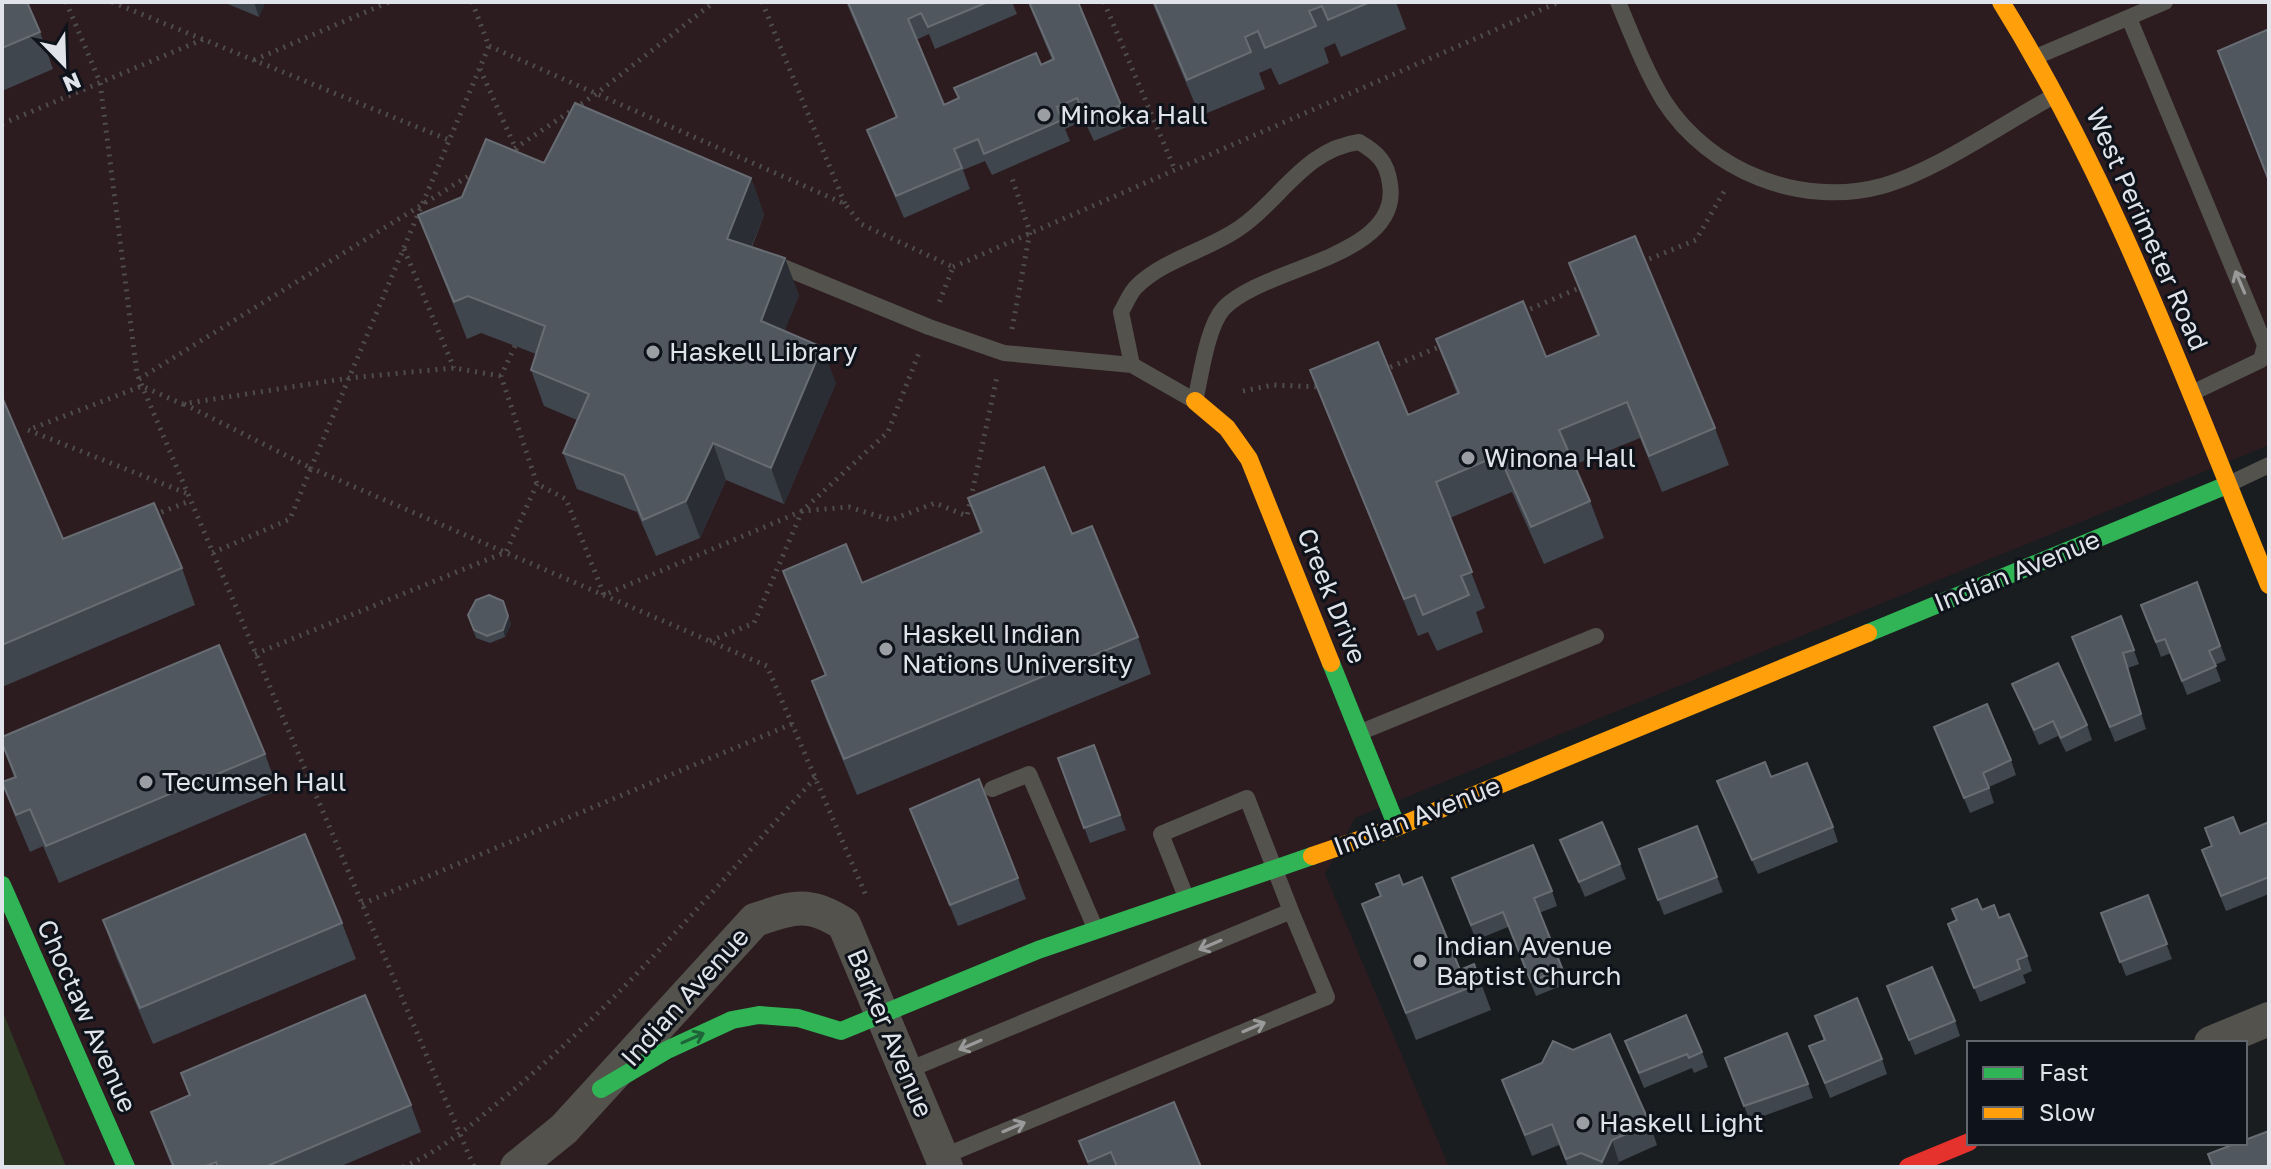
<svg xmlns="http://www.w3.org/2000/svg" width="2271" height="1169" font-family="'Golos Text',sans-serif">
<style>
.education{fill:#2c1c20}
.green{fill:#2e3923}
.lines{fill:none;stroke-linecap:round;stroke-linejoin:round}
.path{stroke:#4f4d4b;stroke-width:5;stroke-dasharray:2 6;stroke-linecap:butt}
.lane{stroke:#54524d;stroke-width:16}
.street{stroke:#54524d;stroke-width:34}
.fast{stroke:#30b455;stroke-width:18}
.slow{stroke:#ff9f0a;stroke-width:18}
.jam{stroke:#e5322d;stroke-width:18}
.wall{fill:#40464e}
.shaded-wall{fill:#2a2e34}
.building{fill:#51575e;stroke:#686d74;stroke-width:2}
.oneway{stroke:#9a9a9b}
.oneway2{stroke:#1f6338}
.poi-dot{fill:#9b9ea3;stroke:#0e121a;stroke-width:3}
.labels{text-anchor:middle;stroke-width:6;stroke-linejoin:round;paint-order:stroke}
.poi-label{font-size:26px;fill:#e0e3e9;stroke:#0e121a;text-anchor:start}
.street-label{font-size:26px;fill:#e0e3e9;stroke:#0e121a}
</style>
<rect width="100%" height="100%" fill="#1a1d20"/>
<path class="education" d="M2,2H2269V445L1355,818L1325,874L1449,1167H2Z"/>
<path class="green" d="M2,1010L66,1167H2Z"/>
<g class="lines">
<path class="path" d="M66,2L100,82L137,374L474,1167
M112,2L449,140
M472,2L489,46L311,468L767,666L867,898
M762,2L845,204
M1104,2L1175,170
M489,46L845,204L861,224L953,267L939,303
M254,60L389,2
M480,69L520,158
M2,124L204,39
M508,153L596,94L714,2
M404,249L454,368
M1642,262L1696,240L1726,188
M953,267L1559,2
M1523,312L1584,286
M1012,329L1030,232L1012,178
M515,346L501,376L537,484L566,499L604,595L802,511L888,432L920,350
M1383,370L1444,345
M139,379L475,172
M1243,391L1273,385L1321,387
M184,404L311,468L290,519L212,553
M186,493L28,430L142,386L182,404L349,378L454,368L501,376
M154,515L190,501
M710,641L754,623L802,511L849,507L891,520L935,503L967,516L997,377
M255,654L506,552L537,484
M362,904L792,724
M403,1167C445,1149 477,1120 512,1091C624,998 718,884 816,777"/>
<path class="lane" d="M1618,2C1632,35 1645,70 1664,101C1709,171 1801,208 1882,186C1936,171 2002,124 2054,96
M2129,18L2265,345L2261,360L2192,393
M2038,56L2165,2
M1359,142C1378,153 1387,162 1390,184C1402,258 1264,266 1224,308C1207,326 1201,376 1195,401L1132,365L1121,312C1126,304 1130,292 1137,286C1164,260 1204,251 1235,231C1279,203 1304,149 1359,142Z
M783,267L929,327L1004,353L1132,365
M2231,483L2269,465
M1361,732L1596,636
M992,789L1029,774L1096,930
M1186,897L1161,834L1247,798L1291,911
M906,1071L1291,911L1327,997L942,1157"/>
<path class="street" d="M2211,1043L2269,1019
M517,1167L564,1129L755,920C794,907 808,901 844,924L946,1167"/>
<path class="fast" d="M1868,633L2227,485
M1331,663L1397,827
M2,885L126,1167
M601,1089L667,1050L732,1020L759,1015L798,1018L841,1031L1038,950L1312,856"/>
<path class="slow" d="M2001,2C2115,185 2187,386 2269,585
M1195,401L1227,428L1249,459L1331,663
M1312,856L1397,827L1868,633"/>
<path class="jam" d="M1908,1167L1969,1142"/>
</g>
<path class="wall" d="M2,2L40,32L53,69L2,91Z
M223,2H265L259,17Z
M846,2H1012L1017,14L935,49L929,34L916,40L944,105L1052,60L1028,2H1078L1129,126L1094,141L1084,120L1065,129L1070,141L992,175L985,161L963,170L970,189L904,218L875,151L867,130L896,117Z
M1152,2H1396L1406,29L1341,57L1335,43L1324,48L1329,63L1279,85L1271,68L1259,73L1265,89L1200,116Z
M2269,29V183L2218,51Z
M544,163L751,178L764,215L752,247L799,295L784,331L836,383L784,504L726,480L700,538L656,556L637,512L577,489L563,453L577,420L544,406L531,370L536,354L481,333L467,339L432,251L418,215Z
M1569,263L1715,428L1729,465L1662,492L1640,438L1574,465L1590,501L1604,538L1544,564L1512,492L1450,518L1485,608L1476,612L1483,632L1437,651L1428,632L1418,636L1324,406L1310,370L1408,415L1457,394L1436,339L1546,357L1597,335Z
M2,397L63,539L182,568L195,605L2,687Z
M968,498L1072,534L1138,637L1151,674L857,795L825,717L812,681L825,675L797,607L783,571L862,583L980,532Z
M2197,582L2226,660L2215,665L2221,681L2187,695L2171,653L2161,657L2141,605Z
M503,601L511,624L505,637L490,643L476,638L468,615Z
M2121,616L2139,664L2128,668L2146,729L2115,742L2072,637Z
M2012,684L2087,725L2092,740L2066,752L2058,736L2039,745Z
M1934,727L2011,760L2016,775L1989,787L1994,803L1970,813Z
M2,744L265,754L278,790L59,883L43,846L30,852L16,819L2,782L14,777Z
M1094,745L1126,830L1090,843L1058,758Z
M1771,777L1833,827L1838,842L1758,874L1717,781Z
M910,809L1018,878L1026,899L958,926Z
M2269,822V894L2226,911L2207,864L2240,834Z
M1697,826L1723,892L1664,915L1639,849Z
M1560,840L1620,864L1626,879L1585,897Z
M1376,884L1403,885L1460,970L1474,964L1491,1010L1416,1040L1362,904L1380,896Z
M1552,891L1557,906L1539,913L1568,983L1536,996L1508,927L1476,940L1457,893Z
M2148,895L2172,959L2126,976L2101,913Z
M1952,909L1982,910L1999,918L2027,956L2032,971L2023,975L2026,983L1980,1002L1948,924L1957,921Z
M103,920L342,923L356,959L153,1044L116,957Z
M1887,986L1955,1021L1960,1036L1915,1055Z
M1815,1016L1882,1059L1887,1074L1830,1098L1809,1046L1824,1040Z
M1625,1041L1702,1052L1708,1067L1694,1073L1692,1068L1644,1088Z
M1725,1058L1808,1084L1813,1098L1750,1121Z
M181,1073L411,1105L421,1132L339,1167H172L151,1112L189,1096Z
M1502,1080L1650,1124L1657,1145L1619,1162L1617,1167H1568L1559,1145L1532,1156Z
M1079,1141L1201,1167H1089Z"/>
<path class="shaded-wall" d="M254,2H265L259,17Z
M751,178L764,215L740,275L727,239Z
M785,258L799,295L774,358L761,321Z
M822,347L836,383L784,504L771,468Z
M713,443L726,480L700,538L686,501Z
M508,616L511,624L505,637L503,630Z
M2123,653L2128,668L2146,729L2141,714Z
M1612,1140L1619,1162L1617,1167H1604L1602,1162Z"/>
<path class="building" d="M2,2H27L40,32L2,48Z
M848,2H988L928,27L921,13L908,19L944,105L959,98L954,88L1036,53L1041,65L1054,59L1029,2H1078L1121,105L1086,120L1077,98L1057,107L1062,120L984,154L978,139L954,149L962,168L896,196L867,130L897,117Z
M1154,2H1370L1328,20L1322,6L1309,11L1316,26L1265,48L1258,31L1245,37L1251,52L1187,80Z
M2269,29V181L2218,51Z
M575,103L751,178L727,239L785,258L761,321L822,347L771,468L713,443L686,501L643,520L624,475L563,453L589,394L531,370L545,326L468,296L454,302L418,215L462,197L486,139L544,163Z
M1635,236L1715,428L1649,456L1627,402L1559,430L1590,501L1531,527L1499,455L1436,482L1472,572L1461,576L1469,595L1423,615L1415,595L1404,599L1310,370L1378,342L1408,415L1459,393L1436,339L1523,301L1546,357L1599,335L1569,263Z
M2,397L63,539L154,503L182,568L2,645Z
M1044,467L1072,534L1092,526L1138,637L844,759L812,681L826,675L783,571L846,544L862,583L982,532L968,498Z
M2197,582L2220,646L2209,651L2216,666L2182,681L2165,639L2156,642L2141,605Z
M489,595L503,601L508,616L503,630L487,636L474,630L468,615L476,600Z
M2121,616L2134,650L2123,653L2141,714L2110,727L2072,637Z
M219,645L265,754L46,846L30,809L16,815L2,782L16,777L2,743V737Z
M2058,663L2087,725L2061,738L2053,721L2034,730L2012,684Z
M1987,704L2011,760L1983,773L1989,788L1964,798L1934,727Z
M1094,745L1120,815L1084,828L1058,758Z
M1765,762L1771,777L1807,763L1833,827L1752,860L1717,781Z
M979,779L1018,878L950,905L910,809Z
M2233,817L2240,834L2269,822V877L2221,896L2202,850L2212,846L2205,828Z
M1602,822L1620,864L1579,882L1560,840Z
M1697,826L1717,877L1658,900L1639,849Z
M305,834L342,923L140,1008L103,920Z
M1533,845L1552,891L1534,898L1562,968L1531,982L1503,912L1471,925L1452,878Z
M1399,875L1403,885L1422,877L1460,970L1474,964L1481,983L1406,1013L1362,904L1381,896L1376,884Z
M2148,895L2167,944L2120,962L2101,913Z
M1977,899L1982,910L1994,905L1999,918L2009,914L2027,956L2017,960L2020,969L1974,988L1948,924L1957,920L1952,909Z
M1932,967L1955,1021L1909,1040L1887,986Z
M365,995L411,1105L265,1167H218L216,1162L204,1167H174L151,1112L190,1095L181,1073Z
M1857,998L1882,1059L1825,1083L1809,1046L1825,1040L1815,1016Z
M1686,1015L1702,1052L1689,1058L1687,1054L1639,1073L1625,1041Z
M1787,1033L1808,1084L1744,1106L1725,1058Z
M1610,1034L1650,1124L1612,1140L1602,1162L1581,1153L1566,1159L1552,1124L1525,1135L1502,1080L1542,1063L1553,1041L1573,1050Z
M1174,1102L1201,1167H1117L1111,1152L1088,1162L1079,1141Z
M2269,1131V1167H2213L2208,1154L2237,1143H2245V1140Z"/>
<defs><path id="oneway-shaft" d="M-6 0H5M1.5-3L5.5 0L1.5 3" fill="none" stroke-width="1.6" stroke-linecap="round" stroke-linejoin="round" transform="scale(2)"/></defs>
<g class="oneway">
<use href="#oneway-shaft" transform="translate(2240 282) rotate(-113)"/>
<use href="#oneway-shaft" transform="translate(1210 945) rotate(157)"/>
<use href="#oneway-shaft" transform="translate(1254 1027) rotate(-23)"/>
<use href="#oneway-shaft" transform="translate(970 1045) rotate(157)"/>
<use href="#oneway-shaft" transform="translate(1014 1127) rotate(-23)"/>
</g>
<use class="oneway2" href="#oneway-shaft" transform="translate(693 1038) rotate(-24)"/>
<g class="poi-dot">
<circle cx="1044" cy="115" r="8"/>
<circle cx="653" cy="352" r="8"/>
<circle cx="1468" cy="458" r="8"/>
<circle cx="886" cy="649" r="8"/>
<circle cx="146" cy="782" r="8"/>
<circle cx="1420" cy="961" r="8"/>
<circle cx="1583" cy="1123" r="8"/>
</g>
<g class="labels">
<g class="poi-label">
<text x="1060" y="124">Minoka Hall</text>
<text x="669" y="361">Haskell Library</text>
<text x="1484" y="467">Winona Hall</text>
<text x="902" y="643">Haskell Indian<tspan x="902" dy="30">Nations University</tspan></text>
<text x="162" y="791">Tecumseh Hall</text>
<text x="1436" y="955">Indian Avenue<tspan x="1436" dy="30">Baptist Church</tspan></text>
<text x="1599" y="1132">Haskell Light</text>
</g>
<g class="street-label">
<text transform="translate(2147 229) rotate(66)" y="9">West Perimeter Road</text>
<text transform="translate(2017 571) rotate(-22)" y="9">Indian Avenue</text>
<text transform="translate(1332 596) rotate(68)" y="9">Creek Drive</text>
<text transform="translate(1417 816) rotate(-21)" y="9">Indian Avenue</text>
<text transform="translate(685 997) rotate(-48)" y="9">Indian Avenue</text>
<text transform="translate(87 1016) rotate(66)" y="9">Choctaw Avenue</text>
<text transform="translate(890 1033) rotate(67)" y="9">Barker Avenue</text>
</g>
</g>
<rect width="2271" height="1169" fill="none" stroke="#e0e3e9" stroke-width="8"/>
<rect x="1967" y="1041" width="280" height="104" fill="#0e121a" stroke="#62666d" stroke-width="2"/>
<rect x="1983" y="1067" width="40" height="12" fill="#30b455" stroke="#62666d" stroke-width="2"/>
<text x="2039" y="1081" font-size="24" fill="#e0e3e9">Fast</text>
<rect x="1983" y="1107" width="40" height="12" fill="#ff9f0a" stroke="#62666d" stroke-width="2"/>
<text x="2039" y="1121" font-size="24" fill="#e0e3e9">Slow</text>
<g transform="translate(64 64) rotate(157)" stroke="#0e121a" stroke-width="6" paint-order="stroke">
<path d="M0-6L14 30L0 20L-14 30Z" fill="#e0e3e9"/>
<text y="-12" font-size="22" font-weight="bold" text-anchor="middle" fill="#e0e3e9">N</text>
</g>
</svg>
